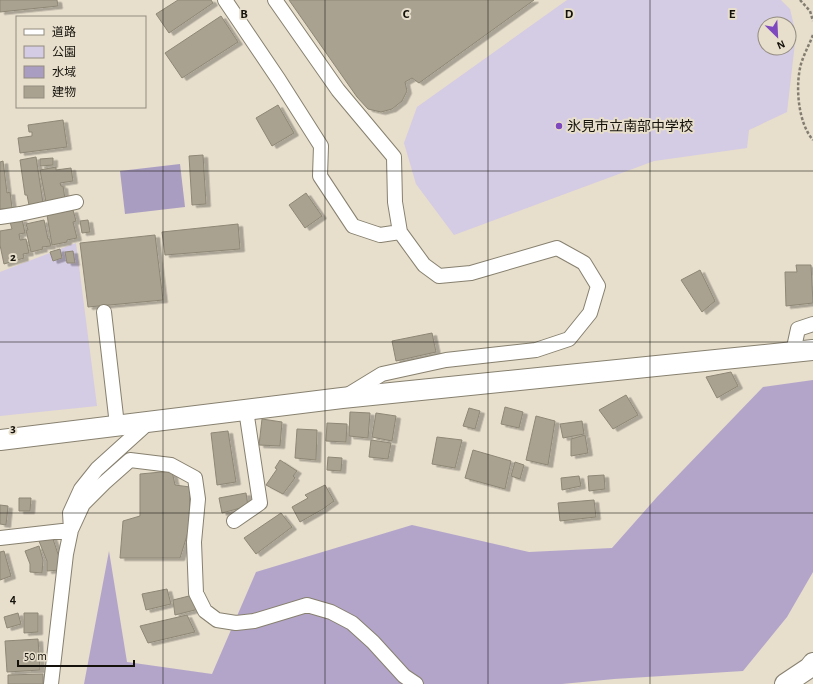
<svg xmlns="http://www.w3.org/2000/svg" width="813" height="684" font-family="'Alegreya Sans','Noto Sans JP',sans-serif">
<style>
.green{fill:#d4cbe4;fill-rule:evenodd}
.forest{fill:#b3a5ca}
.water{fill:#aa9dc2}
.building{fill:#aaa291;stroke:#8e8776;filter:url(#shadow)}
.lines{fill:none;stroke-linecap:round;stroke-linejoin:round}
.street-casing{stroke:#87806f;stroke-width:16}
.secondary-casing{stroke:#87806f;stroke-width:22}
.path{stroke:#827d70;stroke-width:2.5;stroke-dasharray:3 2;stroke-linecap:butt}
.street{stroke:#fff;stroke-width:14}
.secondary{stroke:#fff;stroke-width:20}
.grid{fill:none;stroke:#14120b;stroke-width:1;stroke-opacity:0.55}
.poi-dot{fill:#7e48bf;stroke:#e7decc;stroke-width:1.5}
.labels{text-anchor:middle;stroke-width:4;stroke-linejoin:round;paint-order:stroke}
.poi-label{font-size:14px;fill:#14120b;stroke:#e7decc;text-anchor:start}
.grid-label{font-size:13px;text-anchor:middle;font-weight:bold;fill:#14120b;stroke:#e7decc;stroke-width:4;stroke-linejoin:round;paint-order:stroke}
</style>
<defs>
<filter id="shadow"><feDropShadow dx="4.5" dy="2.5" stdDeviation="0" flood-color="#0004"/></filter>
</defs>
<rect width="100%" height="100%" fill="#e7decc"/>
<path class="green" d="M567,0H781L790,9L796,34L787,112L749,130L747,148L654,161L454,235L416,184L404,143L417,107ZM765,24H789V48H765Z
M76,243L97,406L0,416V272Z"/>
<path class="forest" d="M813,380V572L787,617L743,671L614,679L562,684H84L109,551L127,662L212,674L256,572L412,525L529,552L612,548L657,497L763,387Z"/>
<path class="water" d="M180,164L185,207L125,214L120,171Z"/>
<path class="building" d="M0,0H57L58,6L0,12Z
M178,0H211L213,3L169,33L156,14Z
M289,0H534L419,83L412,78L405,82L407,91L402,101L392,109L381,112L368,109L357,97Z
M221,16L238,42L182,78L165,53Z
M278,105L294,133L272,146L256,118Z
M63,120L67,147L20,153L18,138L32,136V132H29L28,125Z
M203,155L206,204L192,205L189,156Z
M36,157L43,203L29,205L27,195H25L20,160Z
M53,158V165L40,166V159Z
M3,161L7,193L10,192L12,208L0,209V162Z
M56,167V170L71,168L73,181L60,183L61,186H63L65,199L46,202L40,170Z
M306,193L322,216L305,228L289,205Z
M73,210L76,221L73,222L77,238L67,240V242L52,245L47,215Z
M22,219L25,233L19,234L20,240L26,239L29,253L23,254L24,258L4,264L0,245V231L12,229L10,222Z
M44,220L48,239H49L51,246L42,247L43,249L31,252L26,230H28L26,224Z
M88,220L90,232L82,233L80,221Z
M238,224L240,249L165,255L162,232Z
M155,235L163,300L88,307L80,243Z
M60,249L62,258L53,261L50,252Z
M73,251L75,263H67L65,252Z
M796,265H811L813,303L786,306L785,272H797Z
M700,270L715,301L702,312L681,280Z
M432,333L436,352L396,361L392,341Z
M731,372L738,386L717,398L706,377Z
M626,395L638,415L613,429L599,410Z
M505,407L523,412L519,428L501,424Z
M469,408L480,411L475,429L463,426Z
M350,412L370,413L368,438L349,436Z
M376,413L396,416L392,441L372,437Z
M536,416L555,421L548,465L526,460Z
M262,419L282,422L280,446L259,445Z
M582,421L584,434L563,438L560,424Z
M327,423L347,424L346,442L326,441Z
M297,429L317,430L316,460L295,458Z
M228,431L236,482L217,485L211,433Z
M585,435L588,453L571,456V439Z
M437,437L462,440L455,468L432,464Z
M371,440L391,443L388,459L369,457Z
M473,450L511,461L505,489L465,478Z
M328,457L342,458L341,471L327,470Z
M280,460L297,471L293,476L295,478L283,494L266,485L277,469L275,468Z
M515,462L524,465L520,479L511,476Z
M172,471L175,485L190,487L189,529L180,558H120L123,521L140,516V474Z
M604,475L605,489L589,491L588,476Z
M579,476L581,486L562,490L561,478Z
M325,485L334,501L323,509L300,522L292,507L308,498L305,495Z
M246,493L248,506L222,513L219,498Z
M19,498H31L30,511H19Z
M594,500L596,517L560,521L558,503Z
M0,505L8,506L6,525L0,524Z
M281,513L292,527L256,554L244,538Z
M52,536L59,557L60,570L47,571V561L39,541Z
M39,546L43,560L42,573L30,572V564L25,551Z
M4,551L11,576L0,580V552Z
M167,589L171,604L146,610L142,594Z
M193,595L199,609L175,615L173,600Z
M18,613L21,624L7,628L4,617Z
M24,613H38V632L24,633Z
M187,615L195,632L148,643L140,626Z
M38,639L40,670L7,672L5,641Z
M43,674V684H8V675Z"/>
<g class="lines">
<defs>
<path id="street" d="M225,0L279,80L321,146L320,176L353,226L380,235L400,232
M275,0L338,90L394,157L395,202L400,232L424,265L439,276L471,273L557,248L584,263L598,286L590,313L569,339L536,350L446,360L382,374L346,396
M0,217L20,214L76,202
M104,312L117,425
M793,352L798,329L813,324
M234,521L260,503L246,410
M0,538L71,530L70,513L81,489L97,469L149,422
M51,684L66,554L71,530L83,504L104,483L130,460L171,465L195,478L198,499L194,542L196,593L205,611L217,620L236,623L254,621L307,605L331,612L352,623L373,642L404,676L416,684"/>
<path id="secondary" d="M0,440L342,398L813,350
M785,684L809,668L813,663"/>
</defs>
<use href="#street" class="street-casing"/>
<use href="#secondary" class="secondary-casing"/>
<path class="path" d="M800,0L810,11L813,21
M813,35C809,45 804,54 801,64C795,86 798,123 813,140"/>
<use href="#street" class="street"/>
<use href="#secondary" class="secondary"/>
</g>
<path class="grid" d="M163,0V684M325,0V684M488,0V684M650,0V684M0,171H813M0,342H813M0,513H813"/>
<circle class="poi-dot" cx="559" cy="126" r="4"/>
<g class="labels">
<g class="poi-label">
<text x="567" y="131">氷見市立南部中学校</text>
</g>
</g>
<g class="grid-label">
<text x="244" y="18">B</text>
<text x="406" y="18">C</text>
<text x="569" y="18">D</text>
<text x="732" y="18">E</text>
<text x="13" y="261">2</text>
<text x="13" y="432">3</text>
<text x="13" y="603">4</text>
</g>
<rect x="16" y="16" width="130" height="92" fill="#e7decc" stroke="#938c7f"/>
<rect x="24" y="29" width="20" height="6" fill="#ffffff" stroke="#938c7f"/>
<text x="52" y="36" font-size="12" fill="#14120b">道路</text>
<rect x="24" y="46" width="20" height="12" fill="#d4cbe4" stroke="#938c7f"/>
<text x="52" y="56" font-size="12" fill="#14120b">公園</text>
<rect x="24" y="66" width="20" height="12" fill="#aa9dc2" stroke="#938c7f"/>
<text x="52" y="76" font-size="12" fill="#14120b">水域</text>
<rect x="24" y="86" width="20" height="12" fill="#aaa291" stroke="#938c7f"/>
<text x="52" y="96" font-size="12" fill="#14120b">建物</text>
<g transform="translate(777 36) rotate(156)"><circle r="19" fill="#e7decc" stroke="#938c7f"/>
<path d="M0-3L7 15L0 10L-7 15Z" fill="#7e48bf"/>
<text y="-6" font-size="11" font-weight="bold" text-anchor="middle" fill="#14120b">N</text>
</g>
<path d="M18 660v6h116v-6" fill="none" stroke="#14120b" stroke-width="2"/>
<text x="24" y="660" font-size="12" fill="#14120b" stroke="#e7decc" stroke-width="3" paint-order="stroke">50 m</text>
</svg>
